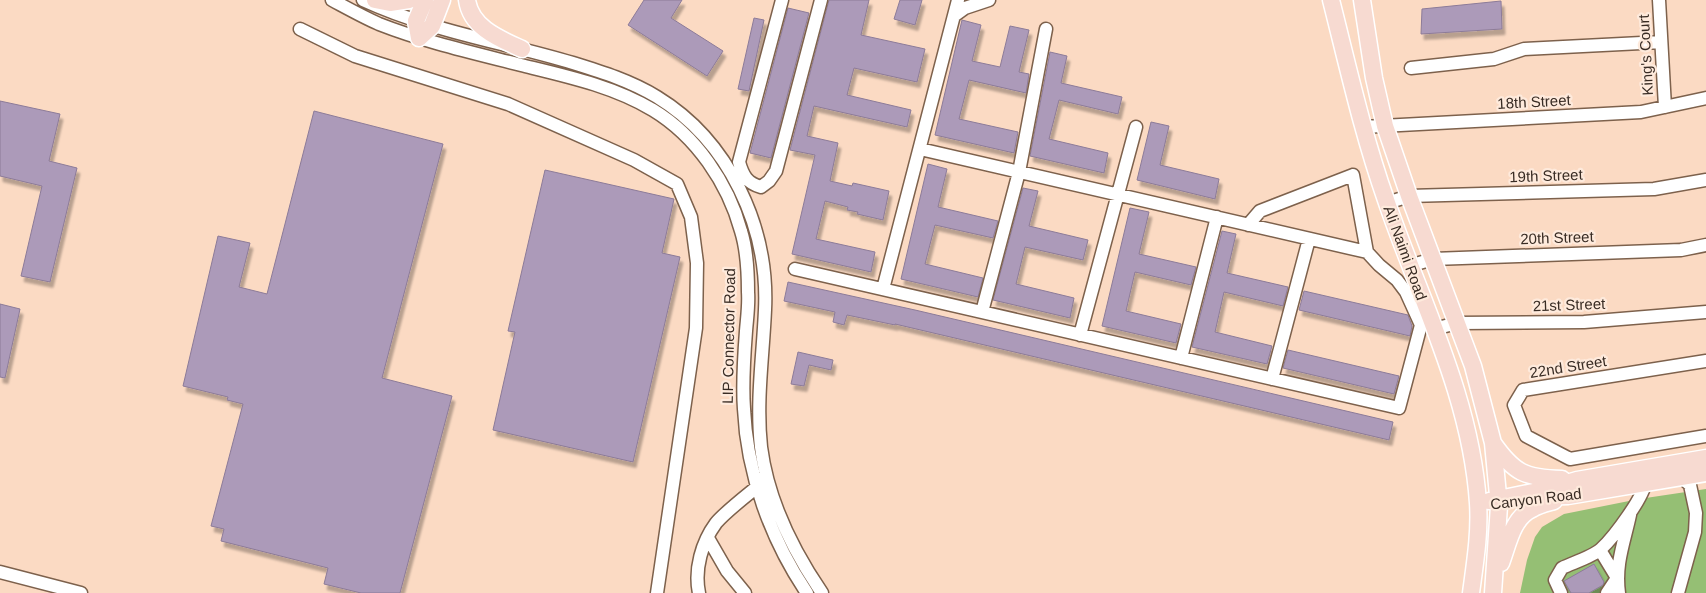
<svg xmlns="http://www.w3.org/2000/svg" width="1706" height="593" font-family="Helvetica,sans-serif">
<style>
.green{fill:#95bf74}
.building{fill:#ac9ab9;stroke:#8c7b98;filter:url(#shadow)}
.lines{fill:none;stroke-linecap:round;stroke-linejoin:round}
.minor-casing{stroke:#7d614c;stroke-width:15}
.major-casing{stroke:#fff;stroke-width:19}
.minor{stroke:#fff;stroke-width:12}
.major{stroke:#f7dad1;stroke-width:16}
.labels{text-anchor:middle;stroke-width:4.5;stroke-linejoin:round;paint-order:stroke}
.street-label{font-size:15px;fill:#392c24;stroke:#feeadc}
</style>
<defs>
<filter id="shadow"><feDropShadow dx="3" dy="5.5" stdDeviation="1" flood-color="#0004"/></filter>
</defs>
<rect width="100%" height="100%" fill="#fbdac3"/>
<path class="green" d="M1706,489V593H1520L1527,560L1535,537L1542,527L1564,514L1639,499Z"/>
<path class="building" d="M644,0H682L671,18L723,51L707,76L628,25Z
M829,0H869L861,35L925,49L917,82L854,68L847,95L911,110L907,127L814,106L807,136L838,143L830,181L852,186L853,183L889,191L883,220L857,214L858,212L847,210L848,207L825,201L816,239L875,252L871,272L792,254L815,155L790,150Z
M900,0H922L915,25L894,19Z
M1501,1L1502,29L1421,34L1422,9Z
M788,8L809,13L771,158L750,153Z
M754,18L764,20L749,91L738,89Z
M962,20L981,25L972,61L1000,67L1010,26L1029,30L1019,72L1029,74L1026,93L969,80L959,119L1018,132L1014,153L935,135Z
M1050,52L1067,56L1061,83L1122,97L1118,114L1059,100L1049,139L1108,153L1104,173L1030,156Z
M0,101L60,114L49,161L77,168L50,282L21,276L42,186L0,176Z
M314,111L443,144L382,378L452,396L400,593H361L324,584L328,568L221,541L224,529L211,526L243,404L227,400L228,397L183,386L218,236L250,243L239,287L267,294Z
M1151,122L1169,126L1160,165L1219,179L1215,199L1137,180Z
M928,164L947,169L938,207L998,221L993,238L935,225L925,264L983,278L978,297L901,279Z
M545,170L674,199L662,253L680,257L633,462L493,430L515,332L508,331Z
M1023,188L1038,191L1029,226L1088,240L1083,260L1025,247L1016,284L1074,298L1070,318L993,300Z
M1130,208L1149,212L1139,254L1196,267L1191,285L1135,272L1126,311L1181,324L1176,343L1102,326Z
M1222,231L1236,234L1227,273L1288,287L1283,306L1224,292L1215,332L1272,346L1267,364L1192,347Z
M788,282L915,310L1393,422L1389,440L895,324V325L847,315L844,325L833,322L835,312L784,301Z
M1304,291L1408,315L1412,326L1410,336L1299,310Z
M0,304L20,309L5,378L0,377Z
M1288,350L1399,376L1394,394L1283,368Z
M798,352L833,360L831,370L809,365L804,386L791,384Z
M1594,564L1604,582L1603,585L1589,593H1571L1564,581Z"/>
<g class="lines">
<defs>
<path id="minor" d="M332,0C347,8 363,17 379,24C425,42 474,53 521,65C566,76 613,86 653,110C696,136 728,183 741,231C747,250 748,272 748,292C749,305 747,318 746,331C744,357 742,383 744,409C747,474 771,540 807,593
M363,0C430,31 503,42 573,63C602,72 631,81 657,97C729,141 769,227 765,310C763,356 756,401 761,447C768,501 792,549 822,593
M782,0L739,162C743,176 747,183 761,187L769,181L776,171L821,0
M1659,0L1665,107
M954,16L965,8L989,0
M300,29L355,56L508,104L634,160L677,184L691,217L697,263L696,328L657,593
M1411,68L1494,59L1524,49L1661,42
M1363,127L1641,112L1706,98
M920,149L1367,252
M1387,203L1409,196L1654,189L1706,180
M1409,266L1433,259L1681,250L1706,245
M795,269L1399,408L1421,325L1406,292L1397,280L1379,265L1367,252L1353,175L1260,211L1248,225
M883,289L958,0
M982,312L1019,172L1046,29
M1434,329L1457,323L1584,322L1706,312
M1080,335L1136,127
M1181,358L1217,217
M1706,361L1523,390L1514,405L1526,436L1570,459L1706,436
M1272,379L1309,239
M708,538L727,571L745,593
M1600,550L1617,578L1607,593
M0,572L81,593
M699,593C694,569 702,542 716,523C726,511 750,493 763,482
M1561,593L1555,580L1562,568C1572,563 1592,557 1601,549C1613,538 1647,494 1646,478
M1619,593C1615,564 1624,543 1630,515
M1678,593L1695,532L1696,513L1690,485L1681,477"/>
<path id="major" d="M375,0L390,3L409,0
M467,0C471,28 500,39 522,49
M1331,0C1348,67 1363,135 1386,200C1420,300 1471,396 1478,503C1480,533 1475,563 1471,593
M1362,0L1374,78L1385,126L1409,196L1473,366L1493,443L1499,506L1493,593
M419,38L432,26L442,0
M419,38L416,21L425,0
M1493,443C1514,473 1525,478 1562,479
M1539,497L1568,496L1706,473
M1489,501L1543,490L1577,480L1706,458
M1501,563C1508,545 1512,518 1532,509C1538,505 1547,503 1554,501"/>
</defs>
<use href="#minor" class="minor-casing"/>
<use href="#major" class="major-casing"/>
<use href="#minor" class="minor"/>
<use href="#major" class="major"/>
</g>
<g class="labels">
<g class="street-label">
<text transform="translate(1646 55) rotate(-93)" y="5">King's Court</text>
<text transform="translate(1534 102) rotate(-3)" y="5">18th Street</text>
<text transform="translate(1546 176) rotate(-2)" y="5">19th Street</text>
<text transform="translate(1557 238) rotate(-2)" y="5">20th Street</text>
<text transform="translate(1405 253) rotate(70)" y="5">Ali Naimi Road</text>
<text transform="translate(1569 305) rotate(-2)" y="5">21st Street</text>
<text transform="translate(729 336) rotate(-89)" y="5">LIP Connector Road</text>
<text transform="translate(1568 367) rotate(-9)" y="5">22nd Street</text>
<text transform="translate(1536 499) rotate(-7)" y="5">Canyon Road</text>
</g>
</g>
</svg>
